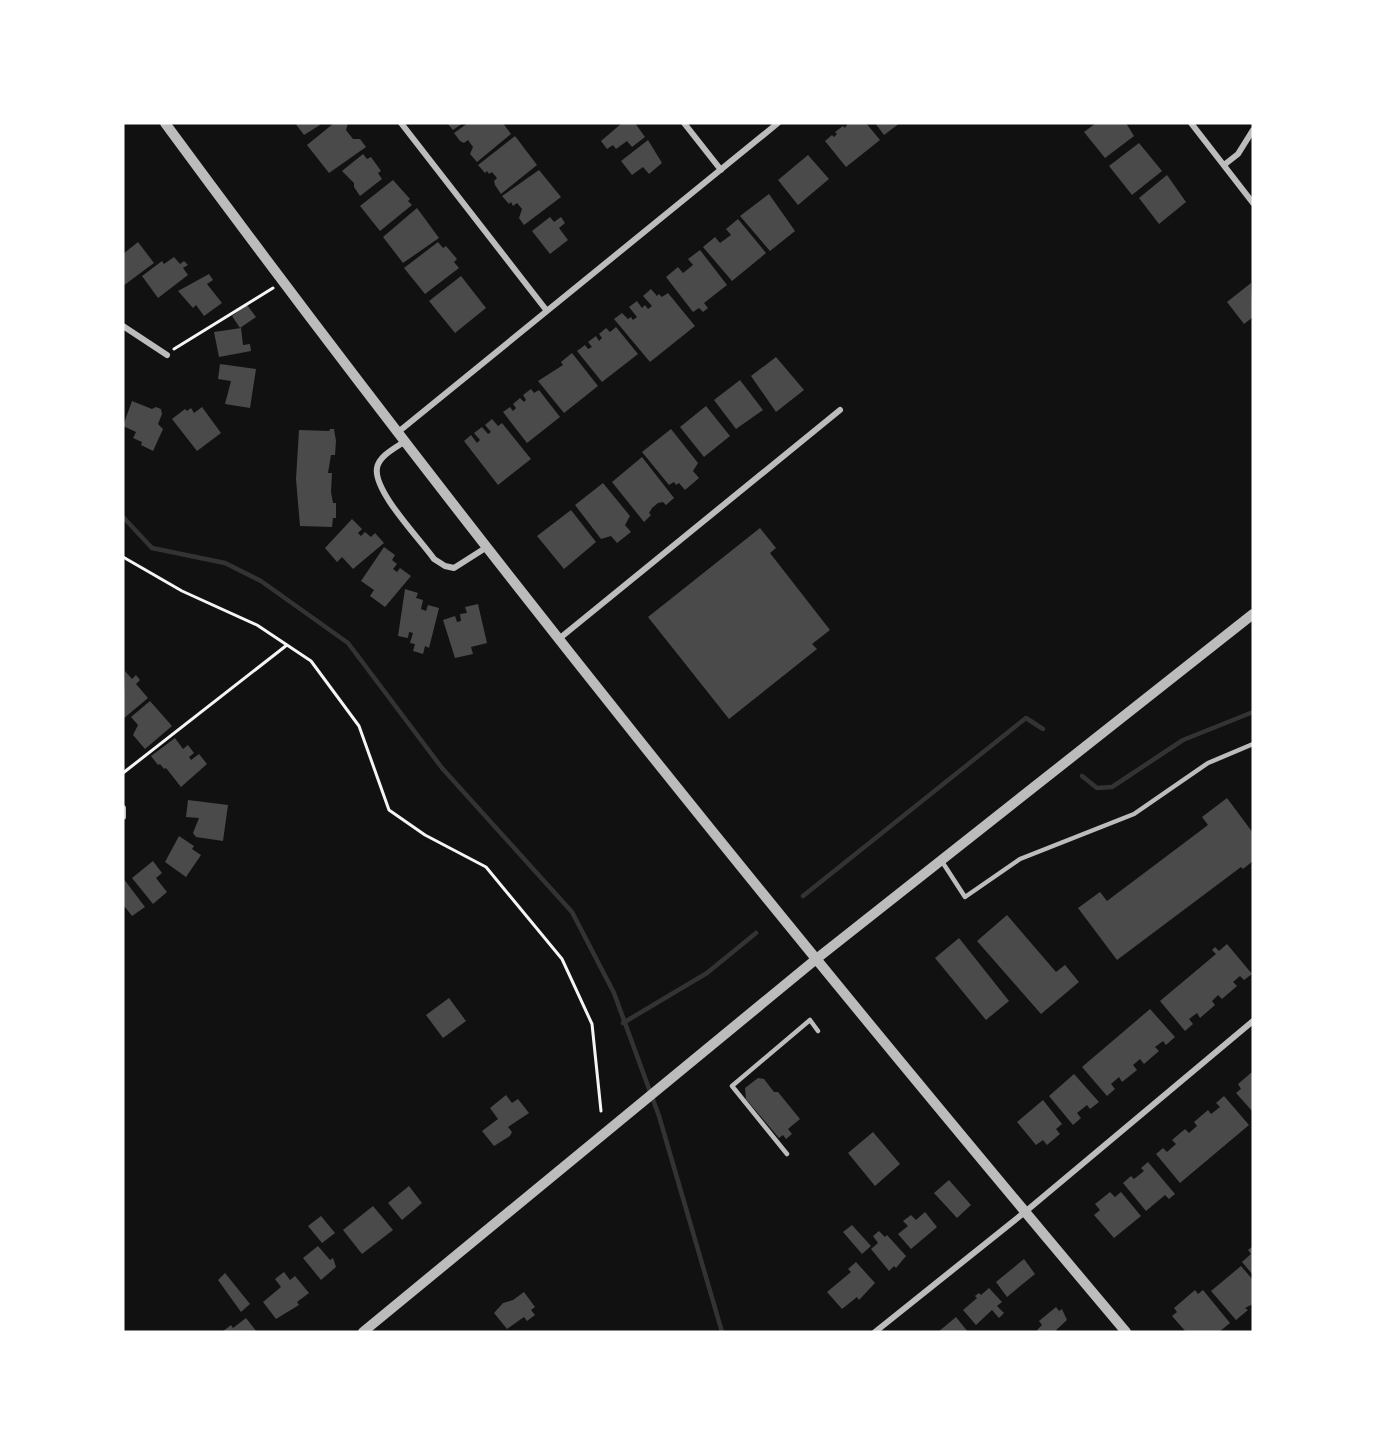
<svg xmlns="http://www.w3.org/2000/svg" width="1376" height="1455" font-family="'Roboto Condensed',sans-serif">
<style>
.lines{fill:none;stroke-linecap:round;stroke-linejoin:round}
.stream{stroke:#333;stroke-width:4.5}
.building{fill:#4a4a4a}
.path{stroke:#f5f5f5;stroke-width:3}
.service{stroke:#bcbcbc;stroke-width:4.5}
.minor{stroke:#bcbcbc;stroke-width:6}
.tertiary{stroke:#bcbcbc;stroke-width:10}
</style>
<rect width="100%" height="100%" fill="#111"/>
<g class="lines">
<path class="stream" d="M123,517L152,548L225,563L261,581L348,643L442,768L572,912L614,993L659,1116L722,1332
M1082,776L1097,788L1112,787L1183,740L1253,712
M803,896L1026,718L1043,729
M623,1023L707,973L756,933"/>
</g>
<path class="building" d="M295,123H318L320,125L304,135Z
M334,123H348L346,130L353,139H360L366,147L329,173L307,145Z
M447,123H463L453,130Z
M468,123H503L511,134L477,162L470,154L473,147L468,140L464,143L460,141L454,133Z
M622,123H635L645,137L632,147L627,141L616,149L613,145L607,149L601,141Z
M848,123H866L880,140L846,167L825,141L832,135L834,137L837,134L835,132L843,126L845,128Z
M875,123H900L884,135Z
M1096,123H1126L1134,136L1105,158L1084,132Z
M515,136L537,165L501,194L495,185L494,181L497,178L492,172L489,174L487,171L485,173L478,165Z
M648,140L662,163L649,174L643,167L632,175L621,161Z
M1139,143L1162,171L1132,195L1109,166Z
M363,154L367,159L371,157L381,171L378,173L382,179L360,196L354,187V183L342,171Z
M808,155L829,179L798,205L778,180Z
M539,170L561,197L524,225L519,218L522,209L517,203L513,206L511,202L509,204L502,196Z
M1167,175L1186,202L1159,224L1139,198Z
M393,180L410,199L408,201L412,205L380,231L360,206Z
M769,194L795,231L770,251L740,216Z
M417,208L439,238L403,263L383,237Z
M550,217L554,222L561,217L565,223L559,228L568,240L550,254L532,231Z
M738,219L766,253L732,281L703,247L715,237L720,243L731,235L726,229Z
M138,242L154,263L123,286V254Z
M438,242L443,248L446,246L457,259L454,262L459,268L425,294L404,268Z
M700,250L727,285L704,303L708,308L703,312L699,308L693,312L666,277L678,267L683,273L693,265L688,259Z
M174,257L180,264L184,261L188,265L183,268L188,275L158,298L142,276L162,261L164,264Z
M209,274L213,280L207,284L222,303L204,316L196,305L193,308L178,291Z
M461,276L486,308L455,333L429,301Z
M1251,283L1253,317L1244,324L1227,302Z
M651,289L657,296L659,294L662,297L668,293L695,326L650,362L614,319L622,313L628,319L631,317L633,320L637,317L629,307L637,301L642,308L645,305L648,309L652,306L643,296Z
M247,305L256,317L240,328L232,316Z
M616,327L638,354L602,382L577,351L585,345L588,349L592,347L588,342L596,336L599,341L602,338L599,334L606,328L610,332Z
M241,328L243,345L250,344L251,351L219,357L214,332Z
M572,353L598,386L564,413L538,381L563,365L561,362Z
M776,357L804,390L776,412L751,376Z
M220,364L256,369L250,408L225,404L231,381L218,379Z
M740,380L763,410L736,429L714,400Z
M531,389L534,393L539,390L560,417L527,443L503,412L510,407L513,411L516,408L513,404L520,398L524,402L526,400L523,395Z
M132,401L152,409L156,407L161,409L162,414L158,424L163,429L153,451L141,445L142,442L133,438L136,432L123,426Z
M706,406L730,436L704,457L680,427Z
M202,407L221,433L197,451L172,419L185,409L187,411L191,408L194,413Z
M492,419L498,426L502,423L531,459L498,485L464,441L471,435L477,443L480,440L474,433L482,427L488,434L491,432L485,425Z
M330,429H334L336,441L335,455H331L328,473H332L331,492L333,503H336V518H333L332,527L300,526L296,479L299,430L329,431Z
M671,429L698,463L693,471L699,478L685,490L679,483L676,485L674,482L669,485L642,452Z
M642,457L674,498L666,505L663,502L658,503L652,508L649,513L651,515L644,522L612,482Z
M603,483L630,516L625,525L631,532L617,543L611,536L601,539L575,505Z
M571,510L596,542L564,569L537,536Z
M352,519L362,529L358,533L361,536L365,532L371,537L375,533L384,543L353,569L342,557L337,562L325,548Z
M760,528L776,548L770,553L830,630L812,644L817,649L729,719L648,617Z
M384,547L395,555L392,560L397,564L393,569L397,572L400,568L411,576L385,607L370,596L374,590L361,581Z
M405,589L418,593L416,598L423,600L421,609L426,611L428,605L439,608L429,648L425,646L423,654L413,651L415,644L410,643L413,633L409,632L408,638L398,636Z
M478,604L487,643L471,647L473,654L455,658L443,620L455,616L457,622L461,621L460,614L467,613L465,607Z
M125,671L132,679L136,675L140,680L136,684L148,698L123,719Z
M150,701L172,726L145,749L133,735L138,725L131,717Z
M175,738L183,749L188,745L194,753L189,757L191,760L199,754L207,764L181,787L166,768L164,769L160,764L158,765L151,756Z
M1227,798L1253,833V861L1243,869L1241,867L1117,960L1078,908L1100,892L1107,901L1208,825L1202,817Z
M188,800L228,805L223,841L196,837L193,833L199,818L186,817Z
M179,836L194,846L192,849L201,855L186,877L165,862Z
M153,861L162,873L156,878L167,892L153,904L132,878Z
M123,878L145,907L132,916L125,907L123,908Z
M1007,915L1056,972L1065,965L1079,982L1041,1014L977,941Z
M959,938L1009,1001L986,1020L935,958Z
M1227,944L1252,974L1244,980L1240,976L1233,982L1237,986L1222,999L1218,995L1212,1001L1215,1005L1200,1018L1197,1013L1189,1019L1193,1024L1185,1031L1160,1001L1216,954L1212,950L1215,947L1219,951Z
M449,998L466,1021L443,1038L426,1015Z
M1150,1009L1175,1037L1166,1045L1163,1041L1155,1047L1159,1051L1144,1064L1140,1059L1133,1065L1137,1070L1122,1082L1119,1077L1111,1084L1115,1089L1107,1096L1082,1067Z
M1252,1072L1253,1074V1112L1236,1093L1241,1089L1238,1084Z
M1074,1074L1099,1102L1090,1109L1087,1105L1077,1113L1081,1118L1073,1125L1049,1096Z
M758,1078L764,1079L774,1092H778L800,1119L788,1129L792,1134L786,1139L783,1135L779,1138L746,1099L745,1088Z
M506,1095L512,1103L518,1099L529,1113L508,1127L512,1132L510,1136L494,1146L482,1131L498,1119L490,1108Z
M1224,1096L1249,1125L1180,1183L1156,1154L1163,1148L1167,1152L1176,1144L1172,1140L1185,1129L1189,1133L1197,1126L1194,1122L1208,1110L1211,1114L1220,1107L1216,1103Z
M1043,1100L1062,1124L1056,1129L1060,1134L1047,1145L1043,1140L1036,1145L1017,1122Z
M873,1132L900,1164L875,1186L848,1153Z
M1148,1162L1175,1194L1169,1199L1165,1195L1146,1211L1123,1183L1131,1176L1134,1179L1144,1171L1141,1168Z
M949,1180L971,1205L957,1218L934,1193Z
M409,1186L422,1203L402,1220L388,1203Z
M1110,1192L1115,1197L1121,1192L1141,1216L1114,1238L1094,1215L1100,1210L1095,1204Z
M373,1206L393,1230L362,1254L343,1230Z
M925,1212L937,1227L911,1249L898,1234L908,1226L903,1221L911,1215L916,1220Z
M321,1216L335,1233L322,1243L308,1226Z
M852,1225L871,1246L862,1254L843,1232Z
M879,1231L885,1237L887,1235L906,1256L896,1268L894,1266L889,1271L871,1249L878,1243L873,1236Z
M318,1246L330,1260L333,1258L336,1267L321,1280L303,1258Z
M1253,1246V1275L1242,1262L1251,1254L1248,1250Z
M1024,1259L1035,1274L1007,1297L996,1282Z
M856,1262L875,1283L859,1300L857,1297L842,1309L827,1292L851,1272L848,1269Z
M1241,1266L1253,1280V1304L1245,1308L1248,1310L1236,1320L1211,1291Z
M284,1272L290,1280L295,1276L309,1293L297,1302L299,1305L276,1319L263,1302L281,1287L275,1279Z
M225,1273L250,1304L241,1312L218,1280Z
M989,1288L1002,1302L997,1306L1004,1313L999,1318L992,1310L976,1325L963,1310L977,1298L975,1296L979,1293L981,1295Z
M1195,1290L1198,1294L1203,1290L1230,1323L1219,1332H1186L1172,1316L1177,1312L1174,1308Z
M524,1292L535,1307L531,1310L535,1315L527,1321L524,1317L507,1329L494,1313L503,1303L513,1300Z
M1056,1307L1059,1311L1062,1309L1067,1320L1054,1332H1039L1037,1330L1042,1325L1039,1321Z
M956,1317L968,1332H938Z
M246,1318L257,1332H222L231,1325L233,1328Z"/>
<g class="lines">
<path class="path" d="M174,349L273,288
M123,557L182,591L257,625L311,661L359,726L389,810L425,835L486,867L562,959L592,1024L601,1111
M123,773L287,645"/>
<path class="service" d="M941,860L965,897L1020,859L1134,814L1208,763L1253,744
M787,1154L732,1086L810,1020L818,1031"/>
<path class="minor" d="M401,123L547,311
M684,123L721,170
M1191,123L1253,203
M1224,165L1238,154L1253,130
M123,326L167,355
M397,433L778,123
M404,442C395,448 379,456 377,468C373,491 420,539 434,559L445,566L454,568L487,547
M560,638L840,410
M123,808V817
M875,1332L1025,1212L1253,1021"/>
<path class="tertiary" d="M165,123C470,538 794,938 1126,1332
M363,1332L815,960L1253,614"/>
</g>
<rect width="1376" height="1455" fill="none" stroke="#ffffff" stroke-width="249"/>
</svg>
